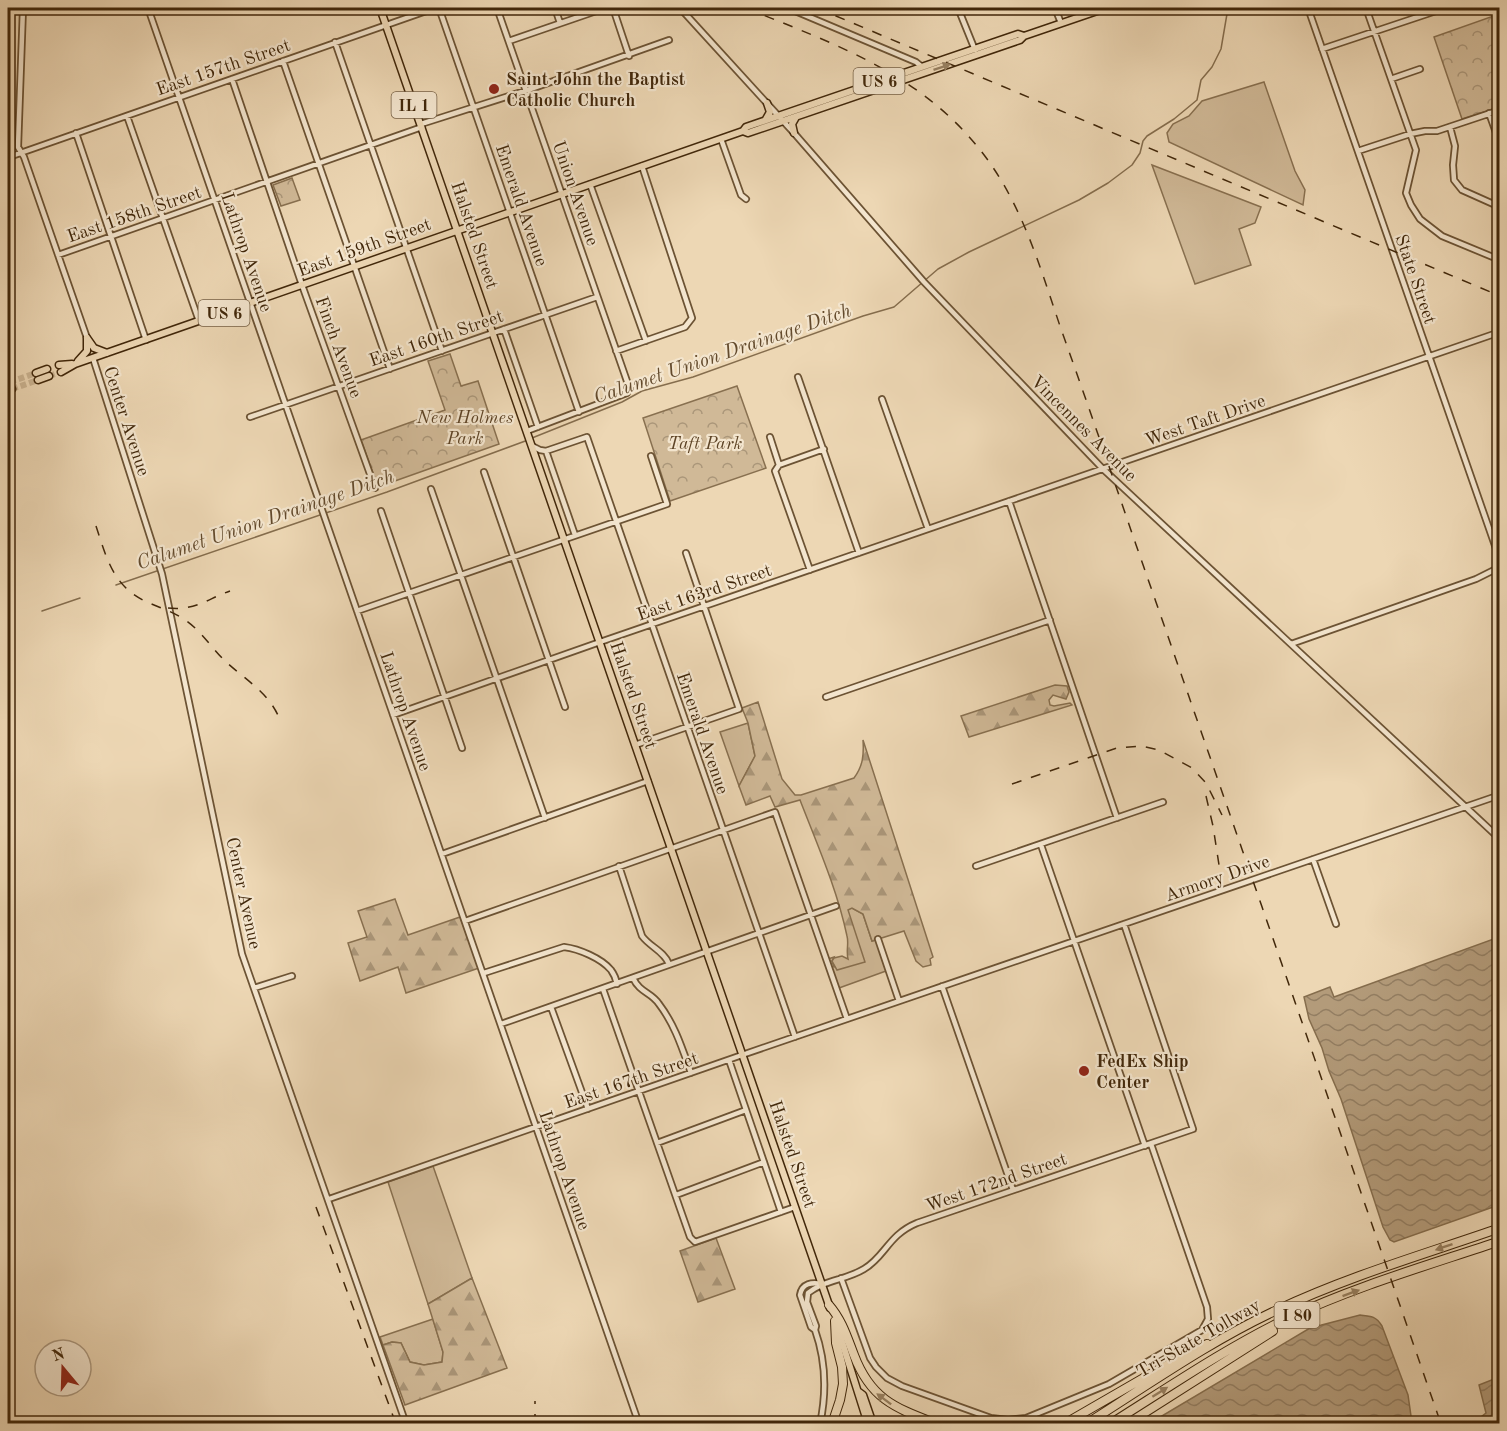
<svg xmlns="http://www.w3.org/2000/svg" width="1507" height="1431" font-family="'Old Standard TT',serif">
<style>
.grass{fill:#d0b997;stroke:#887050;stroke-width:1.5}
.forest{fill:url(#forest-firs);stroke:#887050;stroke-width:1.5}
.park{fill:url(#park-crowns);stroke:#887050;stroke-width:1.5}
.water{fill:url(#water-waves);stroke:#856d4d;stroke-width:1.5}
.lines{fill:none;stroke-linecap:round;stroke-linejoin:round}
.stream{stroke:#856d4d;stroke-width:1.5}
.minor-tunnel{stroke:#cbb492;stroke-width:4.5;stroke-dasharray:4.5 2;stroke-linecap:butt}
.major-tunnel{stroke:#cbb492;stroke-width:6;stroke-dasharray:6 3;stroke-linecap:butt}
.minor-casing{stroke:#6c5334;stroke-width:8}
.major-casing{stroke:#41270a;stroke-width:9}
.highway-casing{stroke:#41270a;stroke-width:10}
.minor{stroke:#f3e5ce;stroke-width:4.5}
.major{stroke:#edd7b4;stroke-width:6}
.highway{stroke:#edd7b4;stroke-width:8}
.rail{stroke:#41270a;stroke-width:1.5;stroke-dasharray:10 10;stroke-linecap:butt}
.oneway{fill:#977f5f}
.poi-dot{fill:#8f2418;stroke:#f3e5ce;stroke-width:2}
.labels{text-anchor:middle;stroke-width:4.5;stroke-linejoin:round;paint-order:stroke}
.shield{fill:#f3e5ce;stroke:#766045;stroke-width:1.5}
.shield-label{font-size:16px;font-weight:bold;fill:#41270a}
.street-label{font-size:18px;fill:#41270a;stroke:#f3e5ce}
.poi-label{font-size:18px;font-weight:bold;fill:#41270a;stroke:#f3e5ce;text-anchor:start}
.park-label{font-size:18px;font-style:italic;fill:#5e4426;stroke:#f3e5ce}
.water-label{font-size:20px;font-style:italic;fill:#634a2c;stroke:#f3e5ce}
</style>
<defs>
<pattern id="forest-firs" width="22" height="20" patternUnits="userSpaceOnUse" patternTransform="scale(1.5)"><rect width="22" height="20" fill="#d0b997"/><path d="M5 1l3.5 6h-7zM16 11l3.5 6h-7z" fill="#aa9679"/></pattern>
<pattern id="park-crowns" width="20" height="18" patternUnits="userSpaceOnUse" patternTransform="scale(1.5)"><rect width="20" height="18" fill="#d0b997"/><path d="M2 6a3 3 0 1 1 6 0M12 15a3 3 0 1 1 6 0" fill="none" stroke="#aa9679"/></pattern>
<pattern id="water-waves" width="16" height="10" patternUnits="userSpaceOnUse" patternTransform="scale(1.5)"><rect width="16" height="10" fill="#b39b7a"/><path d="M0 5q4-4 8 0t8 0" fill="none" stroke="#937e62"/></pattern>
</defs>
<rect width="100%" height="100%" fill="#edd7b4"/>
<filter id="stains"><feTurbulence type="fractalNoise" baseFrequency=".00333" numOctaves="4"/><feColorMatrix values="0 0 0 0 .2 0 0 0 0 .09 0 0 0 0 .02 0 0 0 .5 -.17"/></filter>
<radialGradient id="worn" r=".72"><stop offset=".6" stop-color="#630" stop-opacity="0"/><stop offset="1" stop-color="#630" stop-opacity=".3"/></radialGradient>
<path class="grass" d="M1264,82L1295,171L1305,190L1303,205L1169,142L1167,133L1173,124L1189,116L1202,101Z
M1152,165L1261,207L1255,223L1239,229L1251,265L1195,284Z
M748,723L755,756L739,786L720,732Z
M852,908L863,914L872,941L876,940L886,971L839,988L828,959L834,957L832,961L834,967L864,962L847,909Z
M433,1166L472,1278L428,1304L388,1182Z
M433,1319L443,1352L442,1362L424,1365L410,1362L401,1343L392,1342L383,1345L380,1337Z"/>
<path class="forest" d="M1055,685L1067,686L1069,692L1066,699L1053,695L1049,700L1050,705L1054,706L1070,703L1072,705L969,737L961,716Z
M758,702L782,779L795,795H801L854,778C863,766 864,755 863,740L933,957L930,959L931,965L923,967L916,961L904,931L872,941L863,914L852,908L848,910L865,962L837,970L832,961L834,958L842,956L848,959C846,951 849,943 847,936C837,889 817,844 800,800L775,807L770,796L746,805L739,786L755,756L748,723L742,708Z
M395,899L408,935L460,917L479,968L406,993L398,967L360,981L348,943L367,937L358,911Z
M716,1238L735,1289L698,1302L680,1251Z
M472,1278L507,1368L405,1405L383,1345L392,1342L401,1343L410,1362L424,1365L442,1362L443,1352L428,1304Z"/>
<path class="park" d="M1499,14V107L1462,119L1434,37Z
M292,178L300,200L281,206L273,185Z
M450,354L461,386L478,381L499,444L378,487L361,440L445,410L428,361Z
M737,386L766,468L670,501L643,418Z"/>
<path class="water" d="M1499,937V1205L1394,1242L1390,1240L1383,1227L1341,1099L1329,1071L1322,1048L1309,1019L1304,997L1330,987L1334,997Z
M1360,1315C1371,1316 1376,1316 1382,1326L1408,1395L1412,1423H1150L1310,1328Z
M1499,1377V1423H1473L1486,1413L1479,1385Z"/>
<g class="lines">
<path class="stream" d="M532,438L622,402L642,391L693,377L863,316L894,307L938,269L969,252L1079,200L1108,183L1132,165L1140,153L1143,141L1147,136L1174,119L1197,100L1201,80L1212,67L1221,49L1228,8
M116,585L387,492L528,440
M42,611L80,598"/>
<path class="minor-tunnel" d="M8,153H10"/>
<path class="major-tunnel" d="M49,376L61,372
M10,382L36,373
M12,389L38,380"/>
<defs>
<path id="minor" d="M23,8L18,147L24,157L87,338
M148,8L639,1424
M439,8L579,412
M497,8L629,387L627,393L527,431
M555,8L560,23
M613,8L629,56
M680,8L794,133L924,282L1103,469L1500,839
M788,8L916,62L921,66
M958,8L975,50
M1055,8L1061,23
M1308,8L1500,560
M1366,8L1416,150L1406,193L1411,205L1420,219L1442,236L1500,260
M509,41L605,8
M335,42L442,351
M1322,49L1445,8
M283,61L390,369
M232,79L302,285L375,488
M1391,79L1420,69
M1489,113L1500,144
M127,116L199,321
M421,124L531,89L669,40
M1450,127L1455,146L1453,165L1454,180L1462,190L1500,207
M76,133L146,340
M721,139L741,195L746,199
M1358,151L1410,134L1425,131H1437L1500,110
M9,157L435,8
M590,184L646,341
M58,255L422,127
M504,329L538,427
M616,351L685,327L692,318L642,166
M93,358L162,574L242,954L406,1424
M798,377L859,553
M882,399L928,529
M250,417L597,297
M770,437L779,465
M532,446L540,450L546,451L587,437L795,1037
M546,451L575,535
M484,472L565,707
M431,489L545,818
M1009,501L1117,818
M381,511L462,748
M810,570L775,471L779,465L824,449
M357,611L667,504L651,456
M1291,644L1476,579L1500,567
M826,697L1050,620
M393,715L600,642L1500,332
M635,745L739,709L686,553
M1041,845L1145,1146
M442,854L648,781
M1313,859L1336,924
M619,866L642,936C650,947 664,951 669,964
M976,866L1163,802
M465,921L775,812L847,1019
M878,939L899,1001
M484,973L564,947C579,949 601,958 611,970C614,974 616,979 617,984
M633,978C640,993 651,992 659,1004C675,1025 682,1048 691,1073
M942,986L1013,1190
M254,988L292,976
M603,989L690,1237L695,1242L795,1207
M551,1007L588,1109
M501,1024L836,906
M729,1060L781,1212
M657,1143L746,1110
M676,1195L764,1162
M329,1199L742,1055L1500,795
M841,1278L870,1358L876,1367L887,1378L902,1386L991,1418L1008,1420L1026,1418L1109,1384L1202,1330L1208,1319L1207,1307L1151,1144
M815,1330L816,1326L807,1302L808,1293C824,1280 846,1280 864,1269C885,1257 888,1235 917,1223L1193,1129L1124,924
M820,1424C827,1391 826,1361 815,1330L811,1327L800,1295C802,1283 812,1282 822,1284"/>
<path id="major" d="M380,8L830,1308
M766,119L770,112L767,103
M743,131L748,133L1020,40L1024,36L1106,8
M794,133L792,124L796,117
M87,338L94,348L107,353
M78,361L87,351V338
M59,365L72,364
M61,372L75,364L743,131L746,127L1018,34L1024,36
M36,373L47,369
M38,380L49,376
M8,383L10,382
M8,391L12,389
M837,1326L868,1424
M859,1392L863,1395L873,1424"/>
<path id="highway" d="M829,1305C842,1320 847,1337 854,1355C871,1400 896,1408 937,1424
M832,1424L840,1400L843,1384L842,1367L836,1343L835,1321
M1064,1424L1154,1372L1207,1344
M1086,1424C1148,1385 1210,1341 1277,1310C1349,1276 1425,1254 1500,1228
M1110,1424C1169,1387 1226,1348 1288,1318C1356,1286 1429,1265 1500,1241
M1127,1424L1273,1331"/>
</defs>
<use href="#minor" class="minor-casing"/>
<use href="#major" class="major-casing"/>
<use href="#highway" class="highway-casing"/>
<use href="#minor" class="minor"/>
<use href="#major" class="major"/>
<use href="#highway" class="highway"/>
<path class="rail" d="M746,8C834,44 920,73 981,151C1022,203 1040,267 1061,329C1086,399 1110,469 1134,539C1237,834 1339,1129 1441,1424
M817,8L1500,296
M96,526C103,547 109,571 125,587C141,604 163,606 182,618C199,628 210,646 224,660C244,679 270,693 280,720
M168,608C195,611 207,599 230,591
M1012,784L1117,748L1142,746L1159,750L1192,768L1206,783L1222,815
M1206,796L1213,826L1221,878
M316,1207L396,1424
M535,1424V1401"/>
</g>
<defs><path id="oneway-solid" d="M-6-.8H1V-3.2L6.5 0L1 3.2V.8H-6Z" transform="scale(1.5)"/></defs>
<g class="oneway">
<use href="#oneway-solid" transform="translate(942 67) rotate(-19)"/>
<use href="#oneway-solid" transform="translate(1444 1247) rotate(161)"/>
<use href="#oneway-solid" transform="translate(1351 1293) rotate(-20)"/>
<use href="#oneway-solid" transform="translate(1160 1392) rotate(-32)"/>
<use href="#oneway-solid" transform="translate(884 1399) rotate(-143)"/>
</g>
<g class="poi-dot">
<circle cx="494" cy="89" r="6"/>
<circle cx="1084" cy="1071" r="6"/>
</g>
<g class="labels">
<g class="shield">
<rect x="853.5" y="68" width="51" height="26" rx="4.5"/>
<rect x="391.5" y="92" width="45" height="26" rx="4.5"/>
<rect x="198.5" y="300" width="51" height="26" rx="4.5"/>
<rect x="1274.5" y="1302" width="45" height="26" rx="4.5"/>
</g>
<g class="shield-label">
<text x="879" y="87">US 6</text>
<text x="414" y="111">IL 1</text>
<text x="224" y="319">US 6</text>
<text x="1297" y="1321">I 80</text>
</g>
<g class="street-label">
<text transform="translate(223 67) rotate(-19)" y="6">East 157th Street</text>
<text transform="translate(576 193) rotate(71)" y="6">Union Avenue</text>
<text transform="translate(522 205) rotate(71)" y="6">Emerald Avenue</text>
<text transform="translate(134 214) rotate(-19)" y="6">East 158th Street</text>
<text transform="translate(475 235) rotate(71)" y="6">Halsted Street</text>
<text transform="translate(364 247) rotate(-20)" y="6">East 159th Street</text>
<text transform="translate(247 252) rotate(71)" y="6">Lathrop Avenue</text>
<text transform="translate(1416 279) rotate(71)" y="6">State Street</text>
<text transform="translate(436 338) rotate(-19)" y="6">East 160th Street</text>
<text transform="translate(339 347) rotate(70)" y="6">Finch Avenue</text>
<text transform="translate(1205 420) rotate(-19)" y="6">West Taft Drive</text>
<text transform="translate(127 421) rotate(72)" y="6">Center Avenue</text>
<text transform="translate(1084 428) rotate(45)" y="6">Vincennes Avenue</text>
<text transform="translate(704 592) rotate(-19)" y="6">East 163rd Street</text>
<text transform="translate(634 695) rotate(71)" y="6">Halsted Street</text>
<text transform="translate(406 711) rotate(71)" y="6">Lathrop Avenue</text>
<text transform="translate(703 733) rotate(71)" y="6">Emerald Avenue</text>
<text transform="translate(1217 878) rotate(-19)" y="6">Armory Drive</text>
<text transform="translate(244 893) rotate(78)" y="6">Center Avenue</text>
<text transform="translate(631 1080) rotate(-19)" y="6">East 167th Street</text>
<text transform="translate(793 1154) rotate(71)" y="6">Halsted Street</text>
<text transform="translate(565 1170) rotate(71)" y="6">Lathrop Avenue</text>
<text transform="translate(996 1182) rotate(-19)" y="6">West 172nd Street</text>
<text transform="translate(1198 1338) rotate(-30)" y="6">Tri-State Tollway</text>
</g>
<g class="poi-label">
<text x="506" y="85">Saint John the Baptist<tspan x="506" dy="21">Catholic Church</tspan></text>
<text x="1096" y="1067">FedEx Ship<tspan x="1096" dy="21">Center</tspan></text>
</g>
<g class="park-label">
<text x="465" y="423">New Holmes<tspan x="465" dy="21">Park</tspan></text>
<text x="705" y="449">Taft Park</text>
</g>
<g class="water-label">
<text transform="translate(722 353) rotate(-19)" y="7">Calumet Union Drainage Ditch</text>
<text transform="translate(265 519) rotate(-19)" y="7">Calumet Union Drainage Ditch</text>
</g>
</g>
<rect width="1507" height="1431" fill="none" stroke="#edd7b4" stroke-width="30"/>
<rect x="9" y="9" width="1489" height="1413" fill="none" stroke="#41270a" stroke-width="3"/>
<rect x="15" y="15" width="1477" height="1401" fill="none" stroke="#41270a" stroke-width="1.5"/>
<g transform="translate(63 1368) rotate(341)"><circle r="28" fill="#f3e5ce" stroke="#ac9980" stroke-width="1.5"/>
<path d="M0-4.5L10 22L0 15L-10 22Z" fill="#8f2418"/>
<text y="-9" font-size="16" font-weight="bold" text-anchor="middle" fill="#41270a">N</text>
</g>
<rect width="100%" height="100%" filter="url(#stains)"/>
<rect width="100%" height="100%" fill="url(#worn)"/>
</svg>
